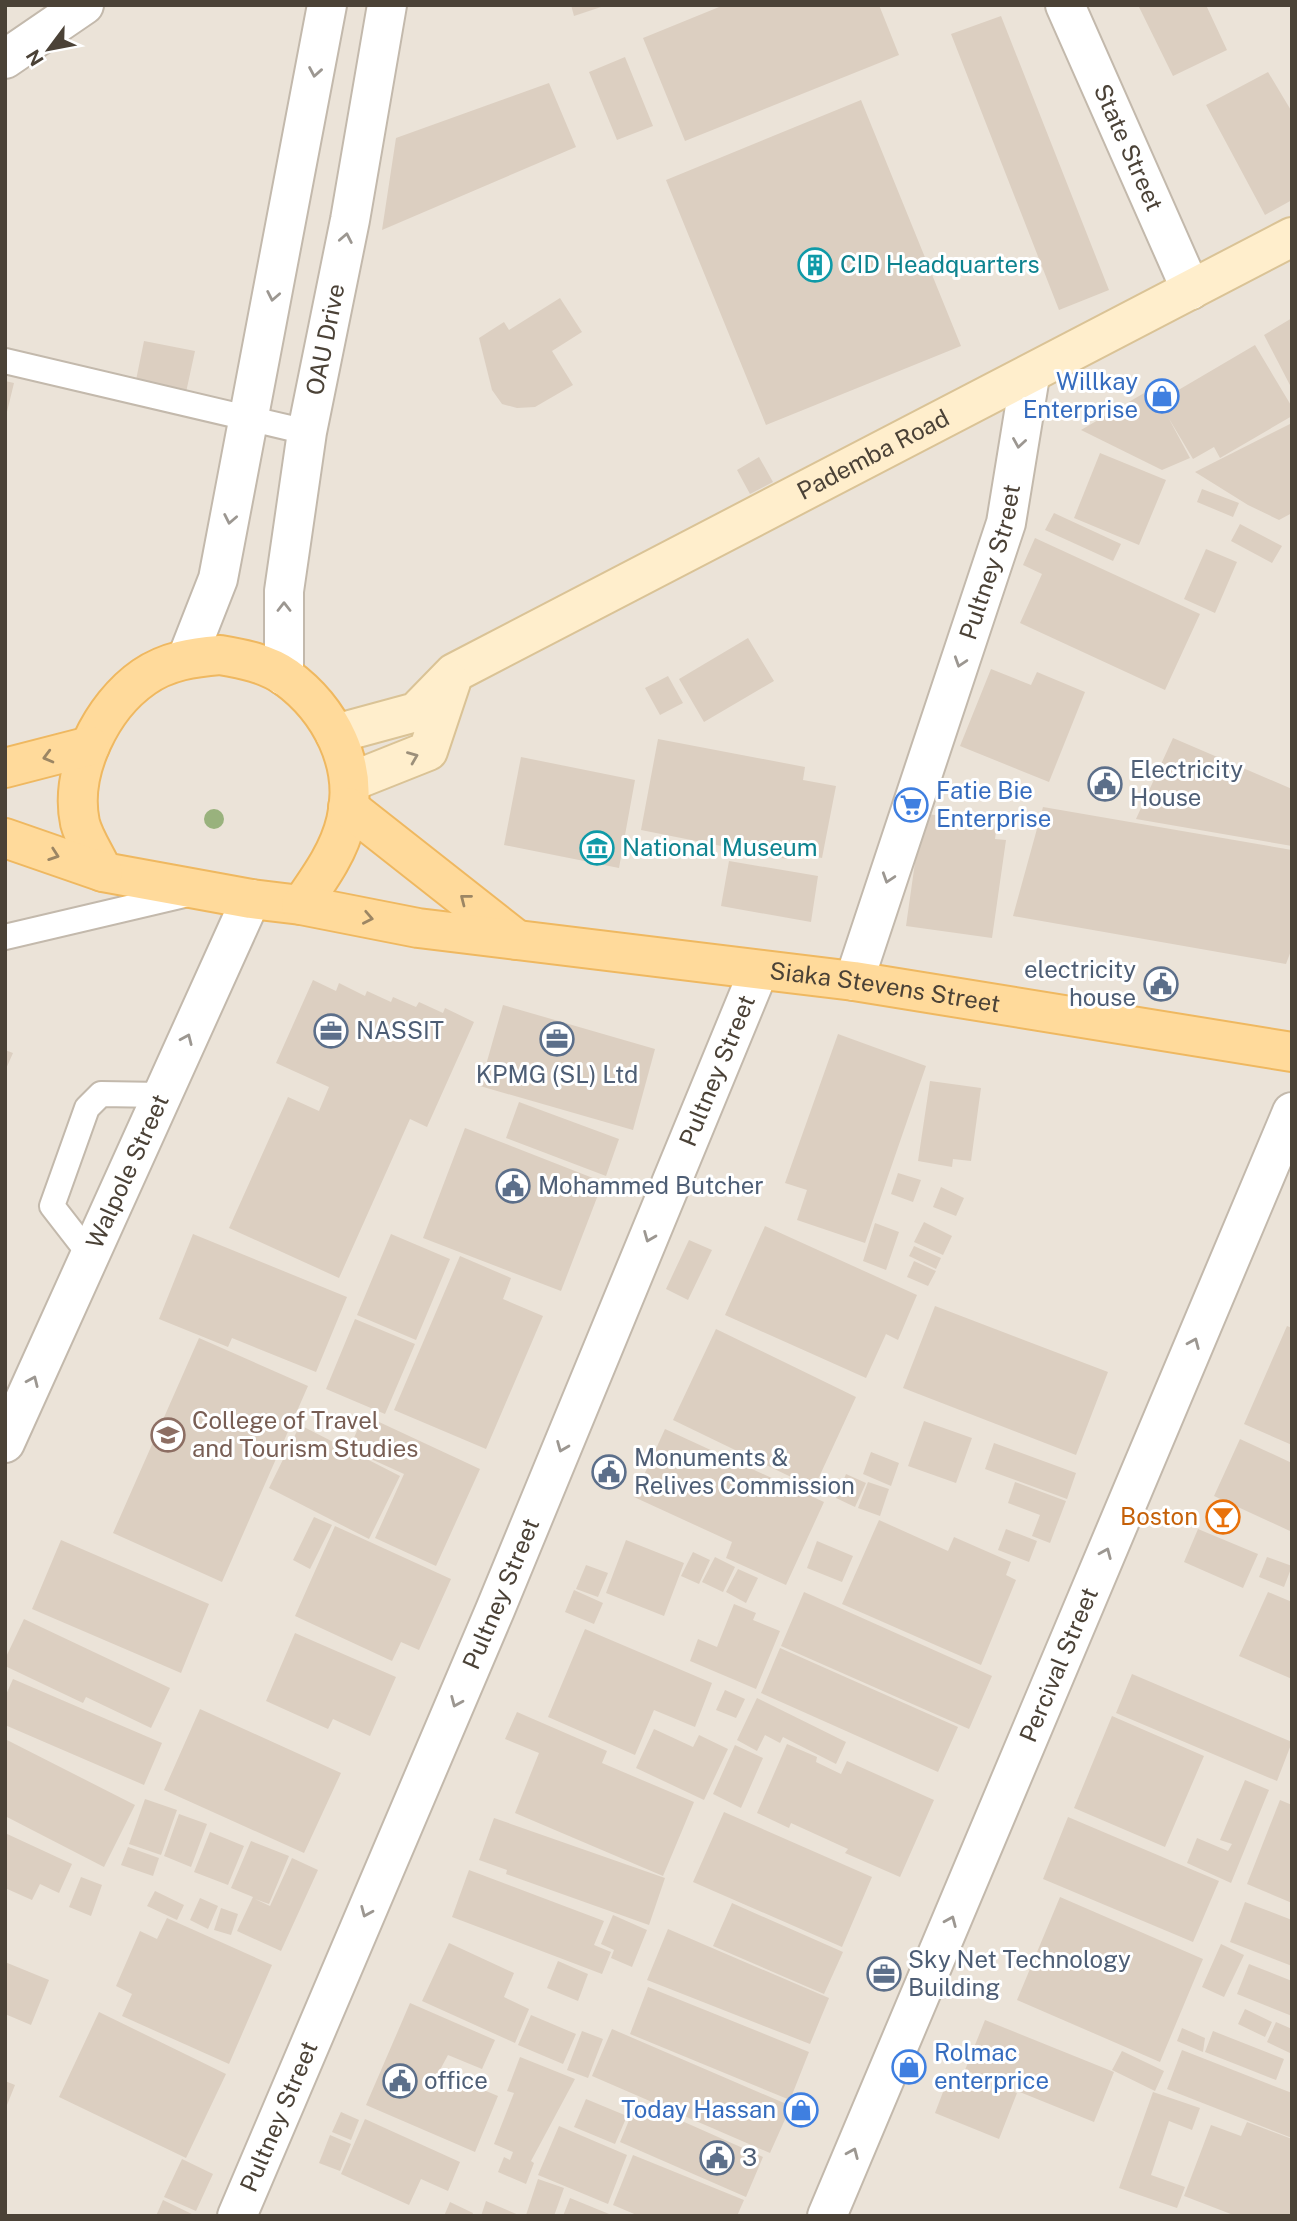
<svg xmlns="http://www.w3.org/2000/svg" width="1297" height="2221" font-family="'Public Sans',sans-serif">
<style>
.residential{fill:#ebe3d8}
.building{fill:#dccfc1}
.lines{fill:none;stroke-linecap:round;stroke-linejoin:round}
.service-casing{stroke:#c3b9ac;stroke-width:28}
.minor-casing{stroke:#c3b9ac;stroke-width:42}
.tertiary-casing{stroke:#c3b9ac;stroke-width:42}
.secondary-casing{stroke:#dac396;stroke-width:42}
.primary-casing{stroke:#efb860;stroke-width:42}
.service{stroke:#fff;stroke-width:24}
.minor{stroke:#fff;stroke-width:38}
.tertiary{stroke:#fff;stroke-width:38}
.secondary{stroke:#fec;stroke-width:38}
.primary{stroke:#ffda9b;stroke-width:38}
.tree{fill:#99b27d}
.oneway{stroke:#9c9791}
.oneway2{stroke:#9c8664}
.oneway3{stroke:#9c8f7a}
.labels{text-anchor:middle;stroke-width:6;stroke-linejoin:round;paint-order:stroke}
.street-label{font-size:24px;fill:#4b4237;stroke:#fff}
.culture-label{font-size:24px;fill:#0d838f;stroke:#fff;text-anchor:start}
.shop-label{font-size:24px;fill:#366cbe;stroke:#fff;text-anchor:end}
.service-label{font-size:24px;fill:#4e5e75;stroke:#fff;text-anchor:start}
.education-label{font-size:24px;fill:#785e54;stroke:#fff;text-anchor:start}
.food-label{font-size:24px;fill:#c56008;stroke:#fff;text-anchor:end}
</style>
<rect width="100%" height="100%" fill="#f6f2ea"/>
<path class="residential" d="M5,5H1292V2216H5Z"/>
<path class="building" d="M571,5H604V6L574,16Z
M724,5H879L899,55L685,141L643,38Z
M1138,5H1206L1227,50L1173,76Z
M1001,16L1109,290L1059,310L951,34Z
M625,57L653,126L617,140L589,72Z
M1268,72L1292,112V200L1265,215L1206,105Z
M549,83L576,147L382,230L396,138Z
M861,100L961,346L766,425L666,180Z
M560,298L582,332L552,351L573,385L535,407L517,408L502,404L492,390L479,338L504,322L509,330Z
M1292,318V389L1264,335Z
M144,341L195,351L185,397L135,385Z
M1255,345L1292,407V416L1220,458L1214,447L1193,459L1168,417L1190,458L1162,470L1081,430L1151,389L1158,402Z
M5,381L14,383L6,416L5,415Z
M1292,423V513L1279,520L1248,505L1195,472Z
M1100,453L1166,480L1139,545L1074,518Z
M759,457L773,482L750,494L737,470Z
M1202,489L1239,503L1233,517L1197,502Z
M1054,513L1121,544L1113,561L1045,530Z
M1240,524L1282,546L1272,563L1231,541Z
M1035,538L1200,614L1165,690L1020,623L1042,574L1023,565Z
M1206,549L1237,562L1215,613L1184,599Z
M748,638L774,681L704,722L679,679Z
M991,669L1031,685L1037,672L1085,692L1049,782L960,746Z
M668,676L683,703L660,715L645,688Z
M1173,738L1292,789V846L1136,819Z
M658,739L805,767L803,780L836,786L822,858L789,852L787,859L641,830Z
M521,757L635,780L619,868L504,845Z
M1043,807L1292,850V948L1286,964L1013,916Z
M922,813L997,825L995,839L1006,840L992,938L906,926Z
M729,861L818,876L811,922L721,906Z
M313,980L336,991L339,983L365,996L367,991L391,1002L393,997L416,1007L419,1002L443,1013L445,1008L474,1022L427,1127L410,1119L339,1278L229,1228L288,1097L319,1111L329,1087L276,1063Z
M503,1005L655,1049L633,1130L480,1086Z
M838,1034L926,1066L865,1243L797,1220L807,1190L785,1183Z
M5,1050L13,1053L5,1071Z
M930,1081L981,1088L971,1161L953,1159L952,1167L918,1161Z
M519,1102L619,1139L606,1176L506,1138Z
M465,1128L603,1182L561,1291L423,1238Z
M898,1173L921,1180L913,1202L891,1194Z
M941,1187L964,1198L956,1216L933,1207Z
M924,1222L952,1236L943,1255L914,1242Z
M875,1223L899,1232L886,1270L863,1261Z
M765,1226L917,1295L898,1340L886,1334L866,1378L725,1315Z
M193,1234L347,1297L316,1372L232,1338L228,1347L159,1319Z
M391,1234L450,1259L416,1340L357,1315Z
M689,1240L712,1250L688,1300L666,1289Z
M914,1246L941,1258L936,1269L909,1256Z
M460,1256L511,1278L503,1299L543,1316L486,1449L394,1410Z
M914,1261L936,1271L928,1286L907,1277Z
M935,1306L1108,1372L1076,1455L903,1388Z
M355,1319L415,1344L385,1414L326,1389Z
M1287,1326L1292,1328V1445L1244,1424Z
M716,1329L856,1397L814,1488L673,1420Z
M199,1338L308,1386L222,1582L113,1533Z
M364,1415L480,1469L436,1566L375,1538L404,1474L349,1449Z
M924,1421L972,1438L956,1483L908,1466Z
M300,1425L400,1476L369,1539L269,1488Z
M665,1429L824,1502L786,1585L726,1558L732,1542L634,1497Z
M1240,1439L1292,1463L1290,1531L1214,1496Z
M994,1443L1076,1473L1067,1499L985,1469Z
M871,1452L899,1463L891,1486L863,1474Z
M846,1474L866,1483L855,1507L836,1498Z
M868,1482L889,1489L880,1516L858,1508Z
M1015,1482L1066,1501L1050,1543L1032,1536L1040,1515L1008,1503Z
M314,1517L332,1525L310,1569L293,1560Z
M879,1520L948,1551L954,1537L1011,1562L1006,1575L1016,1580L981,1665L842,1604Z
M335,1526L451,1579L419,1650L401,1642L392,1661L295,1616Z
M1006,1529L1037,1541L1029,1562L998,1550Z
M1198,1529L1258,1554L1243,1588L1184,1562Z
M61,1540L209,1604L181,1673L32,1609Z
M626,1540L684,1563L664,1616L606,1593Z
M817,1541L853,1556L842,1582L807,1568Z
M693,1552L710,1560L699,1584L681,1576Z
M715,1557L735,1567L723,1592L702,1582Z
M1267,1557L1292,1566L1284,1587L1259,1577Z
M586,1565L608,1573L598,1597L576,1589Z
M738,1569L758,1578L746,1603L726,1592Z
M574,1590L603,1603L594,1624L565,1612Z
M804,1592L992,1676L969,1729L781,1646Z
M1268,1592L1292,1602V1679L1239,1656Z
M734,1604L756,1613L753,1620L780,1631L756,1689L690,1661L698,1639L717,1647Z
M24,1619L170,1688L151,1728L86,1697L83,1703L5,1666V1659Z
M585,1629L712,1683L695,1727L654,1710L635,1755L548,1717Z
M295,1633L396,1677L370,1736L333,1719L328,1729L266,1701Z
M780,1648L958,1727L938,1772L761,1693Z
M1132,1674L1292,1742L1277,1781L1116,1713Z
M13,1679L162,1743L144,1785L5,1725V1697Z
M725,1690L745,1699L736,1718L716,1710Z
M757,1698L846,1742L836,1764L783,1737L780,1743L765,1735L757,1751L737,1740Z
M200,1709L341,1773L304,1853L164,1790Z
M517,1712L607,1751L602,1763L694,1802L663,1876L515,1813L539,1753L505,1739Z
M1112,1716L1204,1756L1165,1847L1074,1808Z
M654,1729L693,1747L699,1735L728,1749L704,1800L636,1768Z
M5,1739L135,1805L104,1867L5,1816Z
M787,1744L817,1757L816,1762L841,1774L847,1761L934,1800L900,1877L845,1853L848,1849L791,1823L789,1828L757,1813Z
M735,1745L763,1758L741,1808L713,1794Z
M1245,1780L1269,1790L1231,1883L1187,1863L1197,1838L1228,1851L1232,1844L1220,1840Z
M145,1799L177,1810L161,1855L129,1844Z
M1280,1800L1292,1805V1903L1247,1884Z
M724,1812L872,1877L842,1947L693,1882Z
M179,1814L207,1824L191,1867L164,1856Z
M1068,1817L1219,1881L1193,1942L1043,1879Z
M494,1818L665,1878L649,1925L506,1874L507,1870L479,1860Z
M210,1832L244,1846L228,1885L194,1872Z
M5,1833L72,1864L59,1893L40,1884L32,1900L5,1888Z
M251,1841L289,1856L269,1904L255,1899L270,1906L292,1858L318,1870L281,1951L237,1931L253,1897L231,1888Z
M128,1847L159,1858L153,1876L121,1865Z
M469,1870L604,1921L594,1945L611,1952L602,1974L452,1917Z
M81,1877L102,1885L91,1916L69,1907Z
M155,1891L184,1905L177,1920L147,1906Z
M1060,1897L1203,1959L1160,2062L1017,2000Z
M200,1898L218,1906L208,1929L190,1920Z
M1245,1902L1292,1920V1966L1230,1942Z
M732,1903L843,1952L824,1994L713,1946Z
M221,1908L238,1914L231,1935L214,1930Z
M613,1915L647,1930L632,1967L611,1958L614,1950L601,1944Z
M167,1918L272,1965L229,2064L122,2016L132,1994L116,1986L140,1931L157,1939Z
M668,1929L829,1998L810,2044L647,1980Z
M449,1943L514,1973L504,1997L529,2009L515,2043L422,2001Z
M1221,1944L1244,1955L1224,1997L1202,1987Z
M558,1961L588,1974L578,2001L547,1988Z
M5,1962L49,1980L31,2025L5,2014Z
M1249,1964L1292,1981V2016L1237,1994Z
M648,1987L809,2052L790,2100L630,2034Z
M410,2003L495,2040L482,2069L448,2055L441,2068L457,2074L455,2078L498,2096L475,2152L366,2105Z
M1245,2009L1272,2022L1265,2037L1238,2024Z
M99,2012L226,2074L186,2158L59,2097Z
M531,2015L576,2034L563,2064L518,2045Z
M985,2020L1114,2072L1094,2122L965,2070Z
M1276,2022L1292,2029L1290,2053L1267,2042Z
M1182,2028L1205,2038L1203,2052L1177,2041Z
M612,2029L791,2106L770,2153L592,2076Z
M582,2031L603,2039L588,2078L567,2070Z
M1213,2031L1284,2059L1276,2080L1205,2052Z
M1182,2050L1292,2093V2138L1167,2089Z
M1122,2051L1164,2071L1155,2091L1112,2070Z
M520,2057L575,2079L531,2161L534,2163L526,2184L498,2172L504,2157L510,2160L513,2152L494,2144L514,2093L507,2091Z
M967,2073L1017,2093L999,2139L935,2113L948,2079L962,2084Z
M5,2081L15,2085L5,2110Z
M1153,2092L1200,2108L1192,2130L1169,2121L1151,2175L1185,2187L1177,2208L1119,2188Z
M586,2099L627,2116L615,2144L574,2127Z
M637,2101L763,2157L746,2197L620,2142Z
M341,2112L359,2120L351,2140L332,2132Z
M365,2119L460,2162L448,2191L421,2179L409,2205L341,2174Z
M1247,2122L1292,2139V2216H1236L1184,2196L1211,2125L1241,2136Z
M559,2126L627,2155L608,2204L538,2175Z
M330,2135L351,2144L340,2171L319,2163Z
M633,2155L744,2200L737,2216H639L613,2205Z
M182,2159L213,2174L196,2211L164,2197Z
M538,2179L564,2188L554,2216L526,2215Z
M570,2198L614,2216H563Z
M163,2200L196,2216H156Z
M486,2201L521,2216H481Z
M450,2202L473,2213L472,2216H444Z"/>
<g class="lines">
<defs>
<path id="service" d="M5,361L307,432
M5,937L188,894
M90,1255L52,1206L87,1108L101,1094L162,1095"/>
<g id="minor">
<path d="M5,59L84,5"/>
<path id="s1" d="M854,981L1006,523L1030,376"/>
<path id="s2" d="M5,1443L251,899"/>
<path id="s3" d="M237,2216L495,1610L759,970"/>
<path id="s4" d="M827,2216L1292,1112"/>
</g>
<g id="tertiary">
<path id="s5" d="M1065,5L1191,290"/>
<path d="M187,658L218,579L327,5"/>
<path id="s6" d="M284,676V591L307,432L350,220L387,5"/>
</g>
<g id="secondary">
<path id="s7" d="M335,734L416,712L454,673L1292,237"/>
<path d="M350,782L428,751L451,682"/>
</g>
<g id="primary">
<path d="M220,655C243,659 266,663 286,677C330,709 360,765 346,821C339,852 319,879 301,905L251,899L103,872C96,856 84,839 80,823C69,771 102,706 144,677C167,661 194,657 220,655Z"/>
<path d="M5,768L90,746"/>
<path d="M348,807L517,940"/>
<path d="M5,838L103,872"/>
<path id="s8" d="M301,905L418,928L854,981L1292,1052"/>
</g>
</defs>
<use href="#service" class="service-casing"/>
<use href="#minor" class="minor-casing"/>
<use href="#tertiary" class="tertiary-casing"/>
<use href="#secondary" class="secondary-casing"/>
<use href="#primary" class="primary-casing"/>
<use href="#service" class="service"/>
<use href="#minor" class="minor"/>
<use href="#tertiary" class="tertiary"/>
<use href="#secondary" class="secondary"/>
<use href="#primary" class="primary"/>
</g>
<circle class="tree" cx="214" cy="819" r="10"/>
<defs><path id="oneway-chevron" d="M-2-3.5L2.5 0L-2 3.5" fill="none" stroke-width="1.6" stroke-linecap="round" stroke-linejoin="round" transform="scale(1.75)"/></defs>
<g class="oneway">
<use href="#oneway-chevron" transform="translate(315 72) rotate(100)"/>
<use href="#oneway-chevron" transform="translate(346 238) rotate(-79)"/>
<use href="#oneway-chevron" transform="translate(273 296) rotate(101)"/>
<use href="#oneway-chevron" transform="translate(1019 443) rotate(99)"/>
<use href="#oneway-chevron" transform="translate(230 519) rotate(101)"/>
<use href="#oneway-chevron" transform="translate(284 607) rotate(-90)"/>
<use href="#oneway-chevron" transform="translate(960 662) rotate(108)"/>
<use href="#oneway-chevron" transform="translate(888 878) rotate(108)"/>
<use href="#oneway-chevron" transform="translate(187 1039) rotate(-66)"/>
<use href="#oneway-chevron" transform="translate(649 1237) rotate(112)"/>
<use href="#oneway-chevron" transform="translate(1194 1343) rotate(-67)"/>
<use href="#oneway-chevron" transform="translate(33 1381) rotate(-66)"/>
<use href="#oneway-chevron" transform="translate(562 1447) rotate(112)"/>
<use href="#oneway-chevron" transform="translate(1106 1553) rotate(-67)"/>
<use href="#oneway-chevron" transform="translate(456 1702) rotate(113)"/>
<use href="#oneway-chevron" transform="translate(366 1912) rotate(113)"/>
<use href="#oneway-chevron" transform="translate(951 1921) rotate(-67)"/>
<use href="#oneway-chevron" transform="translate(853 2153) rotate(-67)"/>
</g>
<g class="oneway2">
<use href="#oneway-chevron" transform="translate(48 757) rotate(165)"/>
<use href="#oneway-chevron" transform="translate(54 855) rotate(19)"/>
<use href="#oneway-chevron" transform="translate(465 899) rotate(-142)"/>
<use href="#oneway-chevron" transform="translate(368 918) rotate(11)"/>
</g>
<use class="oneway3" href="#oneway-chevron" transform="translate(413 757) rotate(-22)"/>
<defs>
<symbol id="building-ring" viewBox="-11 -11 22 22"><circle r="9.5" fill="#fff" stroke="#0f9aa8" stroke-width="1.5"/><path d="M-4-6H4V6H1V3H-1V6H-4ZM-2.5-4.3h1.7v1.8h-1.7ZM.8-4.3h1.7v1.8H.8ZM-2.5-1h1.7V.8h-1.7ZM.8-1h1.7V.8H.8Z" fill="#0f9aa8"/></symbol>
<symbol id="shop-ring" viewBox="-11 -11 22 22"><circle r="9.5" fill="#fff" stroke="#3f7fe0" stroke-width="1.5"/><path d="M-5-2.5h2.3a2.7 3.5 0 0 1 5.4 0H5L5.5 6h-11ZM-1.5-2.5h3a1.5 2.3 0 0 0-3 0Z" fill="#3f7fe0"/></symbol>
<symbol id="civic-ring" viewBox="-11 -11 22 22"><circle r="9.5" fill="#fff" stroke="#5c6f8a" stroke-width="1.5"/><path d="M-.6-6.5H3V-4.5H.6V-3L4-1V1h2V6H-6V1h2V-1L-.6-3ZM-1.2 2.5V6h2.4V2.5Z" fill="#5c6f8a"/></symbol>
<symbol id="supermarket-ring" viewBox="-11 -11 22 22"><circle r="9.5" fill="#fff" stroke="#3f7fe0" stroke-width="1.5"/><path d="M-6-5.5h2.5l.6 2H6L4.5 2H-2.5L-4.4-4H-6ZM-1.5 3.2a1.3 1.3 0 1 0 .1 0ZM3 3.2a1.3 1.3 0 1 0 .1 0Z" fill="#3f7fe0"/></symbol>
<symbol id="museum-ring" viewBox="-11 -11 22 22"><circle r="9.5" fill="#fff" stroke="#0f9aa8" stroke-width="1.5"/><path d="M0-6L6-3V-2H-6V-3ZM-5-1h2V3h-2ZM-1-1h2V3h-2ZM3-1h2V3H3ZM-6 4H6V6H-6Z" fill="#0f9aa8"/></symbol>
<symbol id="office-ring" viewBox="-11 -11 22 22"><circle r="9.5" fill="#fff" stroke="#5c6f8a" stroke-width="1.5"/><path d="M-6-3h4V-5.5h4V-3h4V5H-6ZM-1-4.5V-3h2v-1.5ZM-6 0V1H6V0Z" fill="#5c6f8a"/></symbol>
<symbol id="university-ring" viewBox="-11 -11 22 22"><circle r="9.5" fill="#fff" stroke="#8d6e63" stroke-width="1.5"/><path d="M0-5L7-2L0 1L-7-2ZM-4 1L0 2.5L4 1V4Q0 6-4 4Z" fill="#8d6e63"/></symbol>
<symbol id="bar-ring" viewBox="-11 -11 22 22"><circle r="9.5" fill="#fff" stroke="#e8710a" stroke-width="1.5"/><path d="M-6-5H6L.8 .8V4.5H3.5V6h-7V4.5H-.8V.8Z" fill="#e8710a"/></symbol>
</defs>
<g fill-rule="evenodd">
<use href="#building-ring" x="796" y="246" width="38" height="38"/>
<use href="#shop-ring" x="1143" y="377" width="38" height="38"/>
<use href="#civic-ring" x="1086" y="765" width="38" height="38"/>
<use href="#supermarket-ring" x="892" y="786" width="38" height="38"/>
<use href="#museum-ring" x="578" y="829" width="38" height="38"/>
<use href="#civic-ring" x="1142" y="965" width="38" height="38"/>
<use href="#office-ring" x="312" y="1012" width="38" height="38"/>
<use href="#office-ring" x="538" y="1020" width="38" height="38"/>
<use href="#civic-ring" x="494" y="1167" width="38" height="38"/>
<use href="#university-ring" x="149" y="1416" width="38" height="38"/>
<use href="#civic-ring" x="590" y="1453" width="38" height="38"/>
<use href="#bar-ring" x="1204" y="1498" width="38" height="38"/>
<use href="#office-ring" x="865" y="1955" width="38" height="38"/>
<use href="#shop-ring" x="890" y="2048" width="38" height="38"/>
<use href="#civic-ring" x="381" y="2062" width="38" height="38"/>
<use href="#shop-ring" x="782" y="2091" width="38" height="38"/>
<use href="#civic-ring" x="698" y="2139" width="38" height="38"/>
</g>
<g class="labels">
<g class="street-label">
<text dy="8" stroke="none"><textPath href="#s5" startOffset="156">State Street</textPath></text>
<text dy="8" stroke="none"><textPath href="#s6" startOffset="340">OAU Drive</textPath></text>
<text dy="8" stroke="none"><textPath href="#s7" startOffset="611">Pademba Road</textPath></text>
<text dy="8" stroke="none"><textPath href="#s1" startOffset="441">Pultney Street</textPath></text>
<text dy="8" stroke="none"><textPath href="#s8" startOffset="590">Siaka Stevens Street</textPath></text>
<text dy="8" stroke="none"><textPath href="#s3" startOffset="1242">Pultney Street</textPath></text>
<text dy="8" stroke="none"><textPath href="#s2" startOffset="298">Walpole Street</textPath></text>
<text dy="8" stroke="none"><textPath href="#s3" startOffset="676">Pultney Street</textPath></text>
<text dy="8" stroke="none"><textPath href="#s4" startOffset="598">Percival Street</textPath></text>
<text dy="8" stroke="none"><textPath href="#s3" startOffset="108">Pultney Street</textPath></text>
</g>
<g class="culture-label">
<text x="840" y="273">CID Headquarters</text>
<text x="622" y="856">National Museum</text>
</g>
<g class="shop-label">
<text x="1138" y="390">Willkay<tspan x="1138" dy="28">Enterprise</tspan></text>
<text x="936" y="799" text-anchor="start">Fatie Bie<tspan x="936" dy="28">Enterprise</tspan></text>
<text x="934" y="2061" text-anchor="start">Rolmac<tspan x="934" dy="28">enterprice</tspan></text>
<text x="776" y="2118">Today Hassan</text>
</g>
<g class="service-label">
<text x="1130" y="778">Electricity<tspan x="1130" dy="28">House</tspan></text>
<text x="1136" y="978" text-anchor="end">electricity<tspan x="1136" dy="28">house</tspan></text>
<text x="356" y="1039">NASSIT</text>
<text x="557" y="1083" text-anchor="middle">KPMG (SL) Ltd</text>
<text x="538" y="1194">Mohammed Butcher</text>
<text x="634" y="1466">Monuments &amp;<tspan x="634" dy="28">Relives Commission</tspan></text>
<text x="908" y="1968">Sky Net Technology<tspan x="908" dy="28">Building</tspan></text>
<text x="424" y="2089">office</text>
<text x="742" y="2166">3</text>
</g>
<g class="education-label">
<text x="192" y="1429">College of Travel<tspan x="192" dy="28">and Tourism Studies</tspan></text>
</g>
<g class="food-label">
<text x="1198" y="1525">Boston</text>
</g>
</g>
<rect width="1297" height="2221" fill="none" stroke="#4b4237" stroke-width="14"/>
<g transform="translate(49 49) rotate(238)" stroke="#ffffff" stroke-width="5" paint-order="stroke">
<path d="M0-5L12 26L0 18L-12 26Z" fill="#4b4237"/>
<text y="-10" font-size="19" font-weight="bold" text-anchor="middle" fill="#4b4237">N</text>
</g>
</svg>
